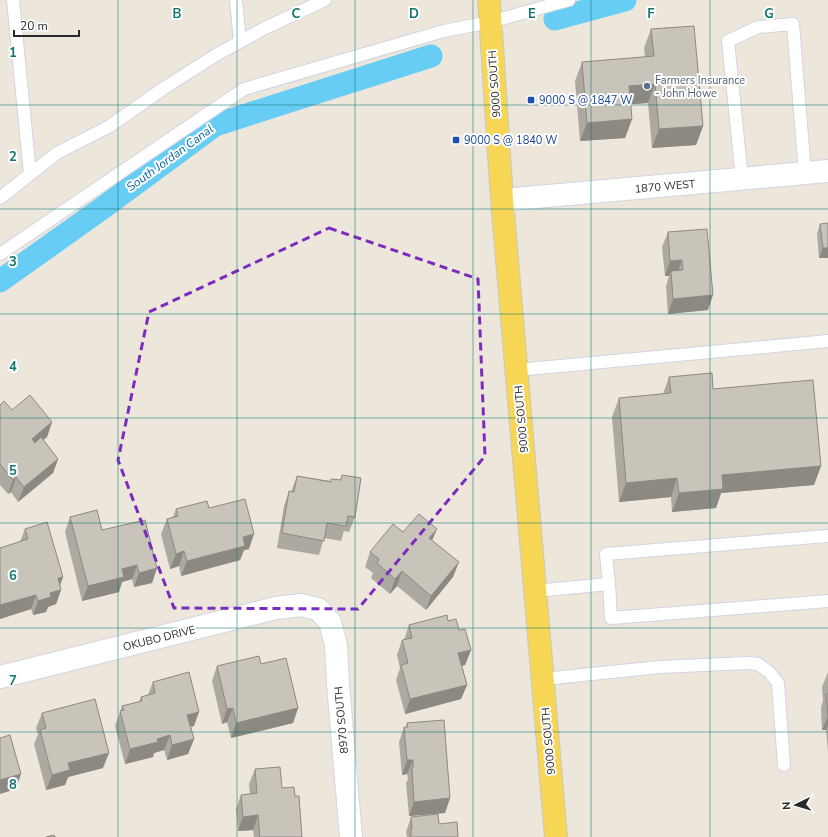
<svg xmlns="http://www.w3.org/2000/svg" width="828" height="837" font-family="'Nunito Sans',sans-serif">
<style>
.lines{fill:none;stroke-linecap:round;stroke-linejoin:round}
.canal{stroke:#68cdf5;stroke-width:23}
.service-casing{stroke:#d1d4e4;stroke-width:14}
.minor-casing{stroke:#d1d4e4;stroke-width:24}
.primary-casing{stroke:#c8c8c8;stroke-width:24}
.service{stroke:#fff;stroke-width:12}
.minor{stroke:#fff;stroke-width:22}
.primary{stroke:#f8d655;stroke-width:22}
.wall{fill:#aca9a0}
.shaded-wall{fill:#8c8982}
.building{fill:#c8c4ba;stroke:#8c8982}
.marked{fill:none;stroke:#7b2cbf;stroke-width:3;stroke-dasharray:8 5;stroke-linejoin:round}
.grid{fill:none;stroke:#0f766e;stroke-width:1;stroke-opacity:0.55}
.service-dot{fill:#5c6f8a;stroke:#fff;stroke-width:1.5}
.transit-dot{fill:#1a4fb4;stroke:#fff;stroke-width:1.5}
.labels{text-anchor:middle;stroke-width:4;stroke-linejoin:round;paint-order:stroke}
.service-label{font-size:11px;fill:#4e5e75;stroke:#fff;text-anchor:start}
.street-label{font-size:11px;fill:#2a2a2a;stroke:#fff}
.transit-label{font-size:11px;fill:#164399;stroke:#fff;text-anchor:start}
.water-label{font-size:12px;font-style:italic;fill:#0669a3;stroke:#fff}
.grid-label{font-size:13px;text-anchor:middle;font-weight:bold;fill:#0f766e;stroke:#fff;stroke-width:4;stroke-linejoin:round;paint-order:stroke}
</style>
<rect width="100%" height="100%" fill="#ede6db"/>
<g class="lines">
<path class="canal" d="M555,19L625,0
M0,281L104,207L215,125L431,56"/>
<defs>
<path id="service" d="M13,0L30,174
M236,0L240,42
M742,179L728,41L758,27L793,24L805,174
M0,198L57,153L110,126L164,88L216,55L265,28L325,0
M0,254L244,89L444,31L490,22L569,0
M517,370L828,341
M609,584L606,554L828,536
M535,591L609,584L611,618L828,601
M543,679L660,667L748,663L758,664L769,672L778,683L784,765"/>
<path id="minor" d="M502,200L828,171
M0,677L276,608L301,605L318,609L330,622L336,645L338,684L351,837"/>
<path id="primary" d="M489,0L502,200L556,837"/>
</defs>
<use href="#service" class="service-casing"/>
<use href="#minor" class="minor-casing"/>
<use href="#primary" class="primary-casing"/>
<use href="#service" class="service"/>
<use href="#minor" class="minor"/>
<use href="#primary" class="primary"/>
</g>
<path class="wall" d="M651,29L703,126L696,145L652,148L648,103L630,104L632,119L625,138L580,141L575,81L582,62L645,57L644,48Z
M820,224L828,258H819L817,234Z
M668,232L708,310L668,314L666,286L669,276H665L662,247Z
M669,377L713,389L821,466L814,485L721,493L716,508L672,512L671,497L619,502L612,417L619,398L663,394Z
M0,405L12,410L52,422L47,437L43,440L58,459L53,473L18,502L11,492L8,494L0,485Z
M342,475L355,517L349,532L344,531L341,541L324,538L319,555L277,548L284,506L289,491L291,492L297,476L331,481V479L340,480Z
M209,508L249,549L244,550L240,560L181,576L179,566L170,569L161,534L167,519L173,517L176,509Z
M70,517L102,530L157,568L152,583L134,587L132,579L122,582L119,592L82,601L65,532Z
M25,529L63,577L60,585L61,590L56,604L48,607L46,612L33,615L31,609L0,619V548L20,542Z
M403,532L432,541L453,577L426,610L397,586L390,594L371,578L373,573L365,567L370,552Z
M448,621L459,630L471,650L465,665L462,666L467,685L461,699L405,714L396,680L400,668L397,655L402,640H404L409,625Z
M261,664L298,708L293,723L231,738L227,722L222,724L212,681L217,666Z
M828,672V752L826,730H822L821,708L823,700L822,687Z
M153,682L194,726L191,727L194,739L188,754L167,760L164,750L154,753L153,757L125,764L115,726L122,706L139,702L141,697L148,695Z
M42,713L103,768L68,777L65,785L46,790L34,744L38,734L36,728Z
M407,723L450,798L445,813L409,816L406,783L408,779L407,774L402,775L399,742L404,727H406Z
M255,769L282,788L295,796L302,837H254L253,830L238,831L236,809L241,795L250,794L249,784Z
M411,817L439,824L458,837H407L406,832Z"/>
<path class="shaded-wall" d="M655,84L648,103L622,105L629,86Z
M632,119L625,138L580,141L587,123Z
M703,126L696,145L652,148L659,129Z
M823,248H828V258H819Z
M682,260L677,275L671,271L669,276H665L670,261Z
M713,295L708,310L668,314L673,299Z
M52,422L47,437L26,454L32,439Z
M58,459L53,473L18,502L24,487Z
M821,466L814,485L721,493L716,508L672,512L679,493L722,475Z
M16,477L11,492L8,494L13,480Z
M677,478L671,497L619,502L626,483Z
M437,529L431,543L429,538Z
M254,534L249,549L244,550L240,560L181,576L187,561L243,537Z
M184,551L179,566L170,569L176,554Z
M459,562L453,577L426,610L431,596Z
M137,565L132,579L122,582L119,592L82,601L88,586L122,569Z
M157,568L152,583L134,587L139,573Z
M402,571L397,586L390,594L395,579Z
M63,577L58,591L61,590L56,604L48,607L46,612L33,615L38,601L50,593L58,578Z
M36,595L31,609L0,619V605Z
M471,650L465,665L453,668L458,653Z
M467,685L461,699L405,714L410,699Z
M233,708L227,722L222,724L227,709Z
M298,708L293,723L231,738L236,723Z
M199,712L194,726L182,729L187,715Z
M828,716V726L826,730H822Z
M170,735L164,750L154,753L153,757L125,764L130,749L157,739Z
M194,739L188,754L167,760L172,745Z
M109,753L103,768L68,777L65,785L46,790L52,775L68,763Z
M407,760H413L407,774L402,775Z
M21,774L16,789L0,794V780Z
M450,798L445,813L409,816L414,802Z
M258,815L253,830L238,831L243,817Z"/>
<path class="building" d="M694,26L703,126L659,129L655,84L629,86L632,119L587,123L582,62L654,56L651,29Z
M828,223V248H823L820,224Z
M707,229L713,295L673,299L671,271L683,270L682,260L670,261L668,232Z
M712,373L713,389L813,380L821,466L722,475L723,489L679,493L677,478L626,483L619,398L671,393L669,377Z
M30,395L52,422L32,439L35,443L41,437L58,459L24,487L16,477L13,480L0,464V405L4,401L12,410Z
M342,475L361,478L355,517L348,516L346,526L327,523L324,541L282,533L289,491L294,492L297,476L331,482V479L341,480Z
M245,499L254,534L243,537L245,546L187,561L184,551L176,554L167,519L178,516L176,509L207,501L209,508Z
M97,510L102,530L145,520L157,568L139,573L137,565L122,569L124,577L88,586L70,517Z
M419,514L437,529L429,538L459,562L431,596L402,571L395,579L377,563L379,559L370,552L393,524L403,532Z
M47,522L63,577L58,578L61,590L50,593L51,597L38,601L36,595L0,605V548L28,539L25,529Z
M447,615L448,621L456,619L459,630L465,629L471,650L458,653L467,685L410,699L401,665L408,663L402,640L412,638L409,625Z
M259,656L261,664L286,658L298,708L236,723L233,708L227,709L217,666Z
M189,672L199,712L187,715L194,739L172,745L170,735L157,739L158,742L130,749L120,711L124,710L122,706L142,701L141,697L155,693L153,682Z
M828,693V716L826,694Z
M95,699L109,753L68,763L70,770L52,775L40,730L46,728L42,713Z
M444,720L450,798L414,802L412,768H413V760H407L404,727H408L407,723Z
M10,735L21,774L0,780V738Z
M280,767L282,788L294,787L295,796H299L302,837H260L258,815L243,817L241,795L257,793L255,769Z
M438,814L439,824L457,822L458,837H411V829H412L411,817Z
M54,835L55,837H46Z"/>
<path class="marked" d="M329,228L478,279L485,456L358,609L174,608L118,460L149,312Z"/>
<path class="grid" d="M118,0V837M237,0V837M355,0V837M473,0V837M591,0V837M710,0V837M0,105H828M0,209H828M0,314H828M0,418H828M0,523H828M0,628H828M0,732H828"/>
<circle class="service-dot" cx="647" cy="86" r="4"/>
<g class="transit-dot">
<rect x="527" y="96" width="8" height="8" rx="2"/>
<rect x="452" y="136" width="8" height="8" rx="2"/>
</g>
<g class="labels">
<g class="service-label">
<text x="655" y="84">Farmers Insurance<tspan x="655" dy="13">- John Howe</tspan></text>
</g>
<g class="street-label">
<text transform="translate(494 84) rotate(-94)" y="4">9000 SOUTH</text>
<text transform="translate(665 186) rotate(-5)" y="4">1870 WEST</text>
<text transform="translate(521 419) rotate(-95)" y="4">9000 SOUTH</text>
<text transform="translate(159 638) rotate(-14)" y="4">OKUBO DRIVE</text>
<text transform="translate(341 720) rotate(-95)" y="4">8970 SOUTH</text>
<text transform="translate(548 741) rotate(-95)" y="4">9000 SOUTH</text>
</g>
<g class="transit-label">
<text x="539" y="104">9000 S @ 1847 W</text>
<text x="464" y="144">9000 S @ 1840 W</text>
</g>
<g class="water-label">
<text transform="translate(170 158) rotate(-36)" y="4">South Jordan Canal</text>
</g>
</g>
<g class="grid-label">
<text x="177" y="18">B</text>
<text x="296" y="18">C</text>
<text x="414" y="18">D</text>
<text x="532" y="18">E</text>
<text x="651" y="18">F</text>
<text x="769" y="18">G</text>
<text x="13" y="57">1</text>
<text x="13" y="161">2</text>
<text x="13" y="266">3</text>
<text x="13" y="371">4</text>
<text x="13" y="475">5</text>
<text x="13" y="580">6</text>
<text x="13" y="685">7</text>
<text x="13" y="789">8</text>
</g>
<g transform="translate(796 805) rotate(265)" stroke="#ffffff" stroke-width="3" paint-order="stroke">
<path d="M0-3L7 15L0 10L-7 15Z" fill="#2a2a2a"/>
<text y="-6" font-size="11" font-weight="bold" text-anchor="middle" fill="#2a2a2a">N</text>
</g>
<path d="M14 30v6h65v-6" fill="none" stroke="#2a2a2a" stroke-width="2"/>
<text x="20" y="30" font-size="12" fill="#2a2a2a" stroke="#ffffff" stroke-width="3" paint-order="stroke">20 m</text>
</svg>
